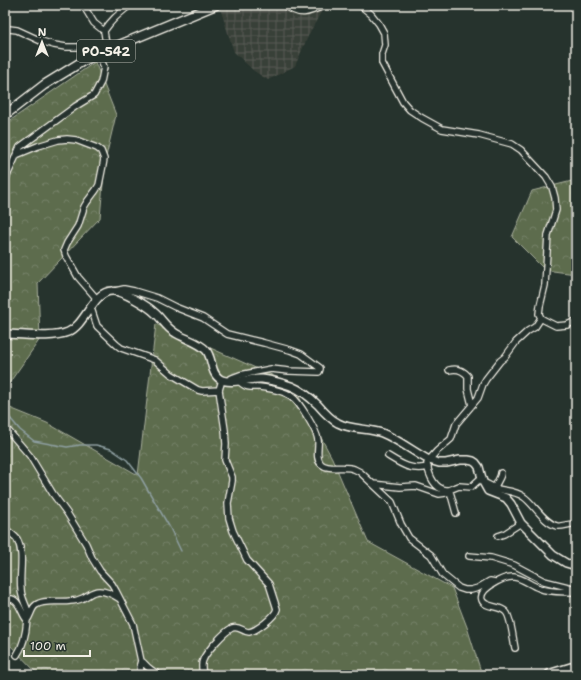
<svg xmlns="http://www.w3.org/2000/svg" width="581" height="680" font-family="'Shantell Sans',sans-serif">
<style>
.industrial{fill:url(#industrial-grid)}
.forest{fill:url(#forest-crowns);stroke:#a8ae9b}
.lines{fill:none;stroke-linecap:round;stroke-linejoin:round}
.stream{stroke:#8e9fa1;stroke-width:1.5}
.minor-casing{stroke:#f4f1e8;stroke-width:8}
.tertiary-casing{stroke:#f4f1e8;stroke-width:10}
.primary-casing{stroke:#f4f1e8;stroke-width:11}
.motorway-casing{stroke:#f4f1e8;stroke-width:13}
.minor{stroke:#26332d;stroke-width:5.5}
.tertiary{stroke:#26332d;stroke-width:7}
.primary{stroke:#26332d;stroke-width:8}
.motorway{stroke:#26332d;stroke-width:10}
.labels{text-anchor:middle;stroke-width:4;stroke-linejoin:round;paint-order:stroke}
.shield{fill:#26332d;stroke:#b6b8b0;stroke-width:1}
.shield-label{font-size:13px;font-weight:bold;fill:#f4f1e8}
</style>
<defs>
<pattern id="industrial-grid" width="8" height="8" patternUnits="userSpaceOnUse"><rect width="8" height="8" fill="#394037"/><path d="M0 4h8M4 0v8" fill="none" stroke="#565c54"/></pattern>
<pattern id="forest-crowns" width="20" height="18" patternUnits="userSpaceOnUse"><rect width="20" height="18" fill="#5d6c4e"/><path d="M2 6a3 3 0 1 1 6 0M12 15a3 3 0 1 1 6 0" fill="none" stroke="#758168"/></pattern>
</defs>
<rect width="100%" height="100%" fill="#26332d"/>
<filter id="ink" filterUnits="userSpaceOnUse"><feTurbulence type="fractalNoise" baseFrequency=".025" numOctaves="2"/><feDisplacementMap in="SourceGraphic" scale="8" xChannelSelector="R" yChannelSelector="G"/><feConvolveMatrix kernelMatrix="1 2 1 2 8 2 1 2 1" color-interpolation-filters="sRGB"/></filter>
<g filter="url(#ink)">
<path class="industrial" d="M219,5H325L309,34L295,66L268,80L254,71L234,52Z"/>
<path class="forest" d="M95,62L116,115L105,161L100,218L38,283L40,339L5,389V124Z
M576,180V274L545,270L512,237L532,191Z
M156,324L292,384L332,458L368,542L452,588L467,627L482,675H39L5,640V406L47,423L138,475Z"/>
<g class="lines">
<path class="stream" d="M5,408L10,418L20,430L34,441L67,447L80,445H96L111,449L127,460L141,478L170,528L181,551"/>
<defs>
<path id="minor" d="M83,5L94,23L104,31
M285,5C300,17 308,13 325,5
M360,5L371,14L379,24L384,33L385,45L382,54V63L403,102L410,110L422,118L442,129L479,135L512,144L521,150L546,177L552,187L555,198L556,210L548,235L545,285L540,306L539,314L541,318L544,320L556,326L567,325L576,321
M5,31L9,29L17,30L41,41L54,45L66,47H87L93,49L99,54L104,67L101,82L94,95L76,106L20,147L5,180
M107,50L104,31C113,18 119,14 130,5
M16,155L38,146L58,140L67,139L76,140L97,148L101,151L104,159L103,165L99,185L96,190L87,202L84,207L78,226L67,243L64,250L66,256L78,277L97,299
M115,291L124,289L134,291L157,298L175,307L203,318L227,334L264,343L290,350L301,354L320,368V369L319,372L289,371L271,369L240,375L232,378L227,381
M91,308L97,326L117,345L121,348L155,360L171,374L198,390L202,391L219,390
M449,370C456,368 463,370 468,376V389L472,405
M239,381C240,382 242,384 244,385C248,388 254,387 259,387C267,388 284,391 291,396C299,401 317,431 318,440C319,448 315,458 321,464C329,471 345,465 354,469C356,470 358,471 360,472L392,502L401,524L409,538L431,555L443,575L459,588L465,590H471L478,588L490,581L495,582
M5,427L30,456L53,494L67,513L86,544L92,558L100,571L112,584L116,591L133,624L141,661
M388,456C401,464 411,471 428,467
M429,460L437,451L451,439L456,424L478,398L483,384L486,379L500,361L505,357L516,342L528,331L535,327L541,318
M427,464C429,475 435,491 448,490
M483,482C488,484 492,487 497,489C506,491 516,491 524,497C534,504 544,523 557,526C564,527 570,523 576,524
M373,484L400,487L416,486L439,494L446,493L449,490L459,486L471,487L482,477
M495,488C496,482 501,478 501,473
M449,490L451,495L456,513
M5,529C9,532 14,535 17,539C25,554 19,573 21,589C21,598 27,606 29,615
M498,536L504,534L521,523
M469,556L491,558L514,565L544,581L576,589
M5,603L7,599C19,596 21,614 27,620C31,616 31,608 36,605C44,599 61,603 70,601C75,601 79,600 83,598C89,595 92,591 99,591C106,591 114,595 120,599
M515,648C513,639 511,617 506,612C500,605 485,608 482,600C478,589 504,576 514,577C523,578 530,585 539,588C551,593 563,591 576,592
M17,655C24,645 26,633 27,620
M141,675L140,664L141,661C145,663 146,666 149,668C152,671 156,673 160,675
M203,675C202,670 201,664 203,660C206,652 224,632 232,628C239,625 243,632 249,632C256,631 275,617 277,609L269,584L247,560L233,531L229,518L228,503L232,481V477L225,460L226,444L225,430L219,390L222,380"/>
<path id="tertiary" d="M5,334C23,334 51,339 68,332C86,325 93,290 113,291C123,291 148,306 155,313C162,319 166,327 174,332C184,339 197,341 206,350C213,358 210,373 220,379C230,385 249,378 262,379C271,380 282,383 291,386C301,390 310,397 318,405C324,412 330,419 338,423C351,430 368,428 382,433C397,439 414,452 429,460L439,463H446L460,460H468L473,461L476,463L479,467L483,482L488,491L506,498L511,504L521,523L553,555L566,563L576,566"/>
<path id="primary" d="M5,115L44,85L83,61L107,50L216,5"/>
<path id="motorway" d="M550,675L576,667"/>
</defs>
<use href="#minor" class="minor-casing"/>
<use href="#tertiary" class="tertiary-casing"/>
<use href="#primary" class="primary-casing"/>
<use href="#motorway" class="motorway-casing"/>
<use href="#minor" class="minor"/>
<use href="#tertiary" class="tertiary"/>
<use href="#primary" class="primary"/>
<use href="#motorway" class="motorway"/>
</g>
</g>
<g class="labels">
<rect class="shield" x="77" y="40" width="58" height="22" rx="3"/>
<g class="shield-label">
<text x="106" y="56">PO-542</text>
</g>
</g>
<rect width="581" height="680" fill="none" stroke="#26332d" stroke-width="20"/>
<rect x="10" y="10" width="561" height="660" fill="none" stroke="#f4f1e8" stroke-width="1.5" filter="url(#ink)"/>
<g transform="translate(42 42)" stroke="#26332d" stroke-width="3" paint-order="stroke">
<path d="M0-3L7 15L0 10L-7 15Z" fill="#f4f1e8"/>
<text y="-6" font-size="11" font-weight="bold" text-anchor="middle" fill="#f4f1e8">N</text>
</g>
<path d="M24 650v6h66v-6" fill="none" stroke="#f4f1e8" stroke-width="2"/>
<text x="30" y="650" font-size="12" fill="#f4f1e8" stroke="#26332d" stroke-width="3" paint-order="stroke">100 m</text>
</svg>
